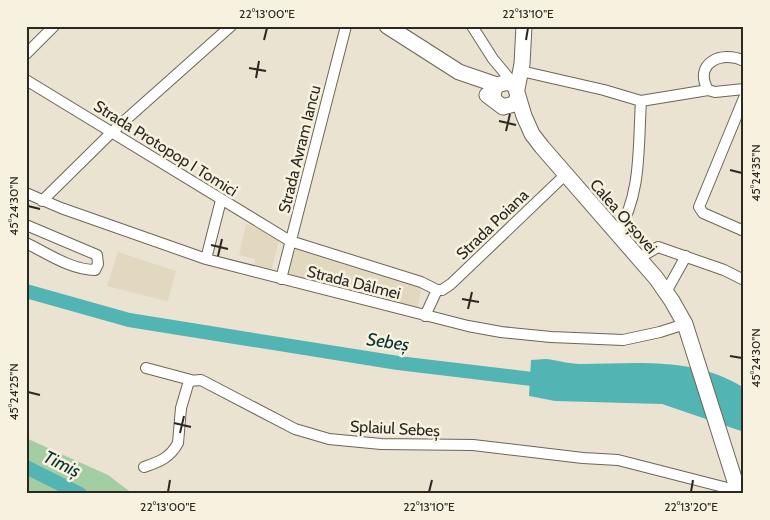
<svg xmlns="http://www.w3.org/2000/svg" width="770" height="520" font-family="Cabin,sans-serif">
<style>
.built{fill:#e2d8bf}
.green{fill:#a5cda4}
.water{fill:#53b4b4}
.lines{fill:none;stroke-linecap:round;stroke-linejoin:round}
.river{stroke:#53b4b4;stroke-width:14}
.minor-casing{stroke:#6c6657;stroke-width:12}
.primary-casing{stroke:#6c6657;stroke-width:17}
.minor{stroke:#fff;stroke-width:10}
.primary{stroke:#fff;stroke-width:15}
.ticks{fill:none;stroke:#2b2822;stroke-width:2}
.labels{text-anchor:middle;stroke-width:5;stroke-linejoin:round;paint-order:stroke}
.street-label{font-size:16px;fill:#2b2822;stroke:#f7f1df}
.water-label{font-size:18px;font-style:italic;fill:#013232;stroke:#f7f1df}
.neatline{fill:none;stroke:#2b2822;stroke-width:2}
.ticks-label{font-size:12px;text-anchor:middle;fill:#2b2822}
</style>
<rect width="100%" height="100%" fill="#eae3d2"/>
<path class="built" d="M246,224L280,237L271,271L254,267L255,259L239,255Z
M295,249L421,288L418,307L288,276Z
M118,252L176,271L168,300L166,301L107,286Z"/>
<path class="green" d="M26,438L108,475L133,494H26Z"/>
<path class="water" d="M546,359C557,360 569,364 580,364C636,364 694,356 744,388V432L662,404L555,401L529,396L531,360Z"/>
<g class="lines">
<path class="river" d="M26,291L129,320L398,363L549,381
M26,467L80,494"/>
<defs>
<path id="minor" d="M472,26L493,59L508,77
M26,54L54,26
M744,61C722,50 693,63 708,90L715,92L744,89
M521,71L604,90L641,101L708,90
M26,80L290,241L421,282L437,290
M744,98L699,207L703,213L744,231
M26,193L61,208L206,259L468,326L501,332L551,337L623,340L660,332L685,324
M42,201L112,132L231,26
M26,225L97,255L98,264L95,270C71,270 47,253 26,243
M617,234C642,194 638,147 641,101
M639,258L658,247L724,270L744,280
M206,259L221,200
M281,279L346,26
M437,290H442L451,284L565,175
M666,292L686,256
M425,316L437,290
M146,368L191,380
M144,467C159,462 170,458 178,443L181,408L189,381L201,380L295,429L329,439L381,444L473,445L583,458L618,460L739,491"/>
<path id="primary" d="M387,26L459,72L497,85
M517,89L522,64L524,26
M487,95L503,107L514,104L518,97
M494,100L493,92L497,85L508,82L515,86L524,116L532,134L542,147L656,278L672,301L685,324L739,494"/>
</defs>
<use href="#minor" class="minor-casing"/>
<use href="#primary" class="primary-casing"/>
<use href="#minor" class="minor"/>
<use href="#primary" class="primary"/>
</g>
<path class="ticks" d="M264,40L267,28M526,40L528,28M249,68L266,71M256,78L259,61M499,121L516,125M506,131L510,114M730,170L742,173M28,206L40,209M211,245L228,249M218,256L222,239M462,299L479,302M468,309L472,292M730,356L742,358M28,392L40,395M174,423L191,427M180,433L184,416M168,492L170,480M429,492L432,480M691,492L693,480"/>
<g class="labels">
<g class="street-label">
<text transform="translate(166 148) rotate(32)" y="6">Strada Protopop I Tomici</text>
<text transform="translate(299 149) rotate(-76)" y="6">Strada Avram Iancu</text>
<text transform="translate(624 216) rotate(49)" y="6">Calea Orșovei</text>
<text transform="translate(492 224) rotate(-44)" y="6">Strada Poiana</text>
<text transform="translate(354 282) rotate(14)" y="6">Strada Dâlmei</text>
<text transform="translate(395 428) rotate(3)" y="6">Splaiul Sebeș</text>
</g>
<g class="water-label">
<text transform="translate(388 342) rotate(8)" y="6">Sebeș</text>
<text transform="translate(62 464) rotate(26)" y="6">Timiș</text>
</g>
</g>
<rect width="770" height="520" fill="none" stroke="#f7f1df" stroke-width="55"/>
<rect x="28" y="28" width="714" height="464" class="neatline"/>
<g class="ticks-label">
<text x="267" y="18">22°13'00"E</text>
<text x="528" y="18">22°13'10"E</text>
<text transform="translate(756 173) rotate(-90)" y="4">45°24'35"N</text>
<text transform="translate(14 206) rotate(-90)" y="4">45°24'30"N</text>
<text transform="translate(756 358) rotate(-90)" y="4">45°24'30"N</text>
<text transform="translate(14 392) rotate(-90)" y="4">45°24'25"N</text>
<text x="168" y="511">22°13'00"E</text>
<text x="429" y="511">22°13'10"E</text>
<text x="691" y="511">22°13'20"E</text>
</g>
</svg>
